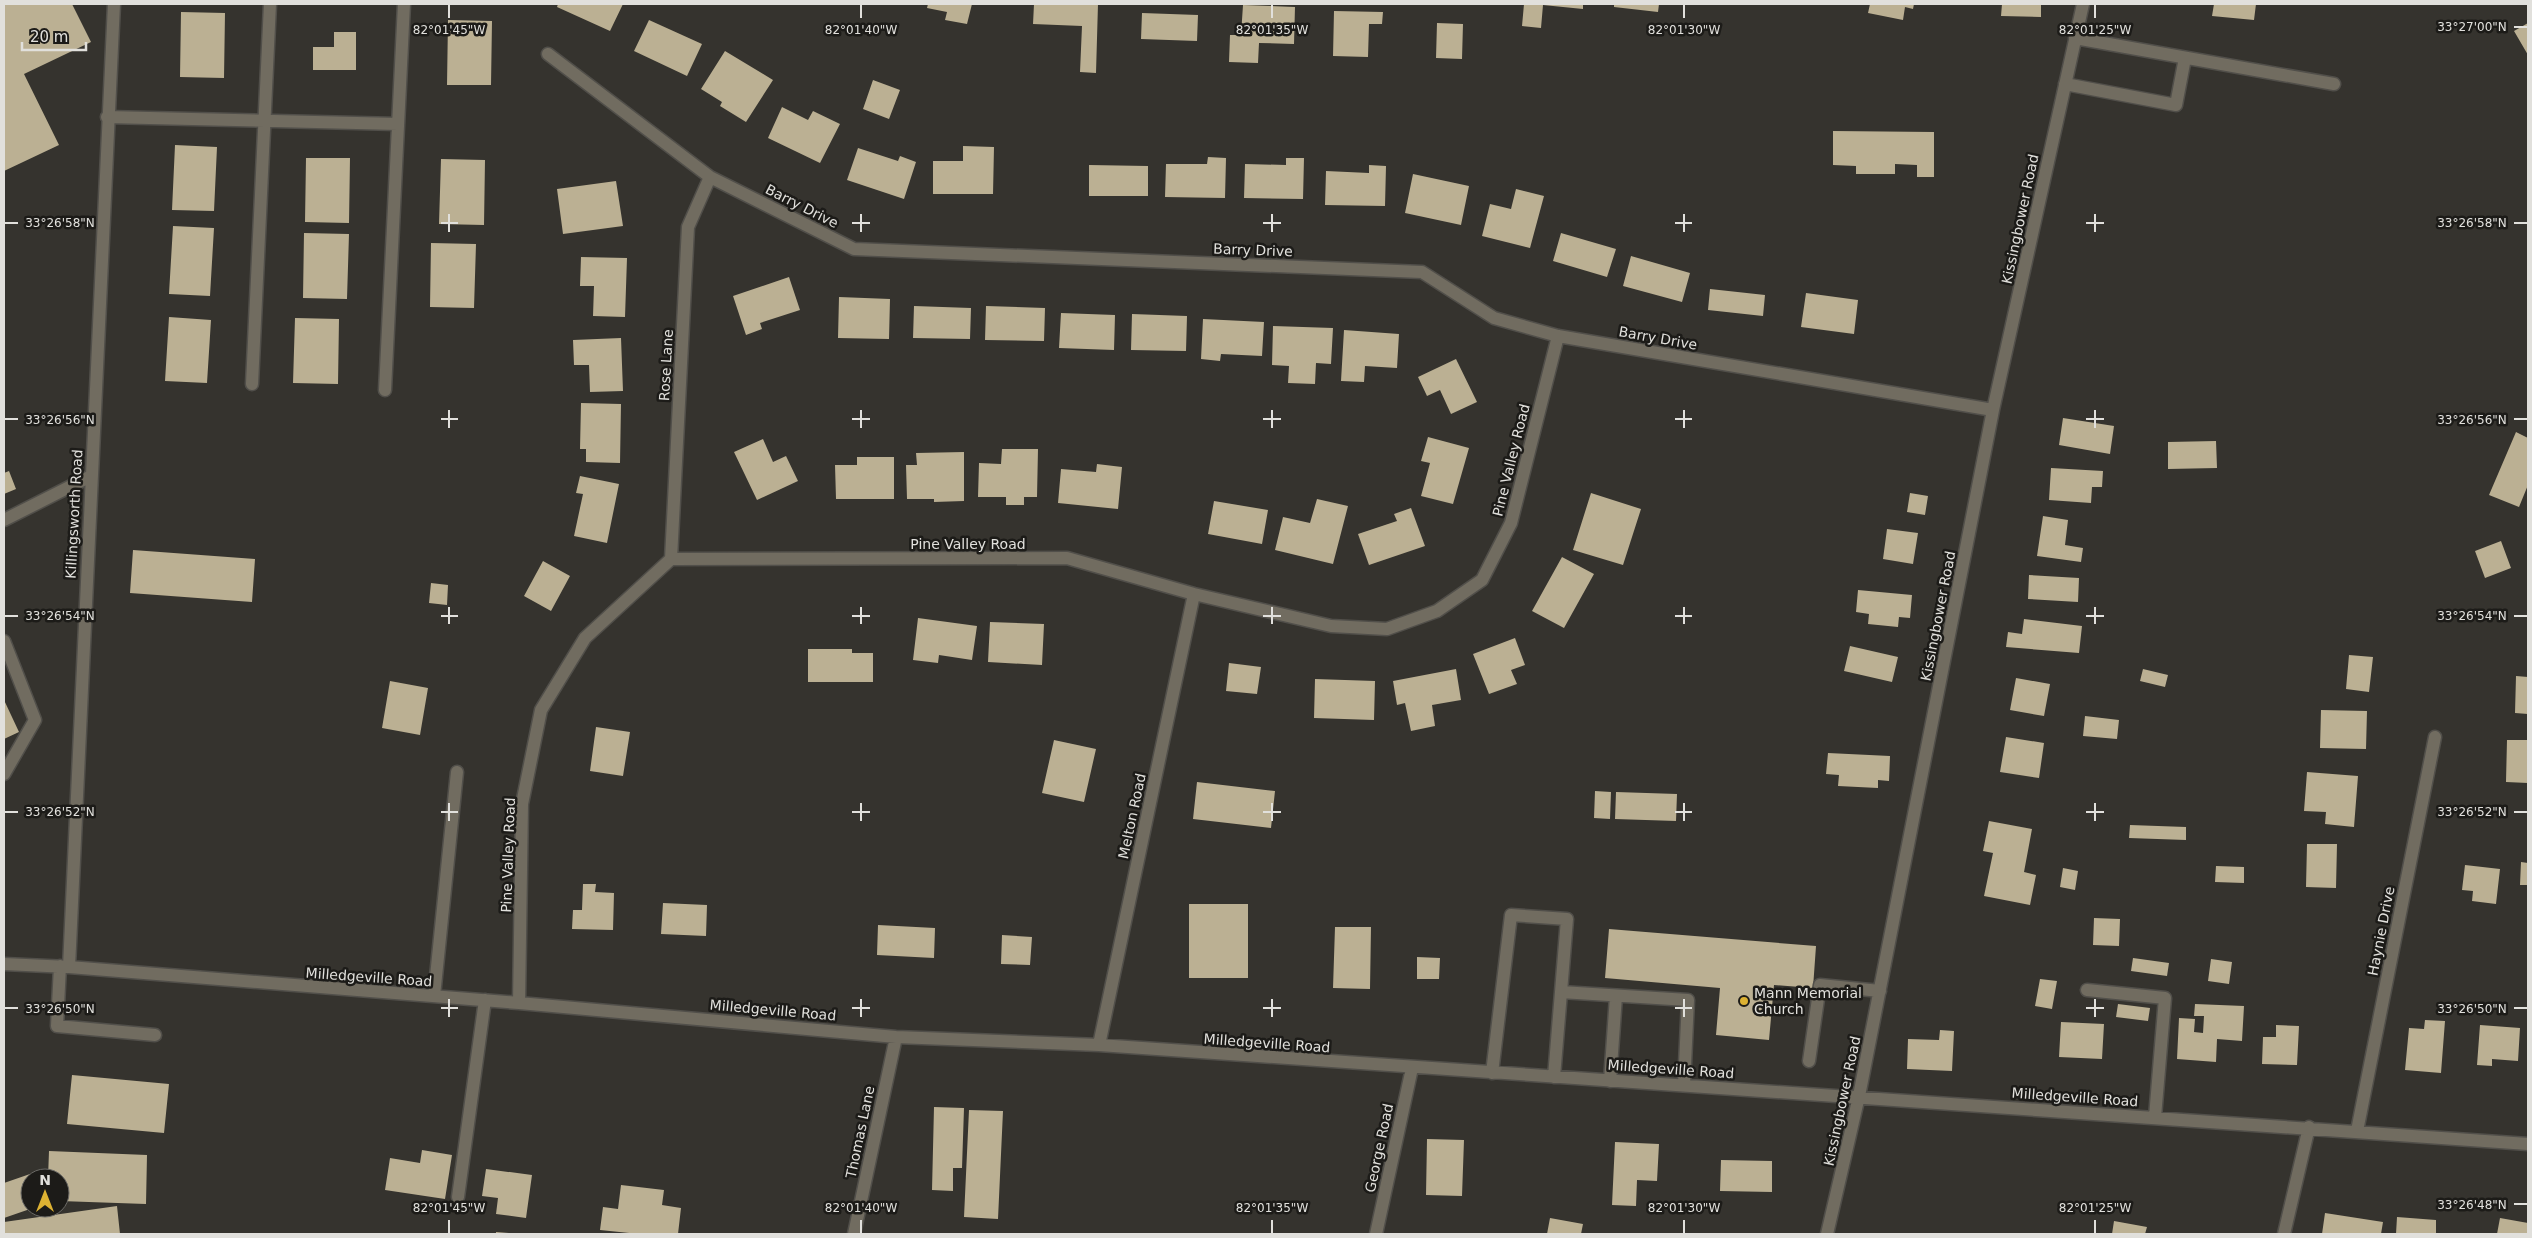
<svg xmlns="http://www.w3.org/2000/svg" width="2532" height="1238" font-family="'DejaVu Sans',sans-serif">
<style>
.building{fill:#bbb093}
.lines{fill:none;stroke-linecap:round;stroke-linejoin:round}
.minor-casing{stroke:#514f4a;stroke-width:15}
.minor{stroke:#716c60;stroke-width:12}
.ticks{fill:none;stroke:#e1e0dc;stroke-width:2}
.poi-dot{fill:#ddb233;stroke:#1c1b18;stroke-width:2}
.labels{text-anchor:middle;stroke-width:5;stroke-linejoin:round;paint-order:stroke}
.street-label{font-size:14px;fill:#e1e0dc;stroke:#1c1b18}
.poi-label{font-size:14px;fill:#e1e0dc;stroke:#1c1b18;text-anchor:start}
.ticks-label{font-size:12px;text-anchor:middle;fill:#e1e0dc;stroke:#1c1b18;stroke-width:5;stroke-linejoin:round;paint-order:stroke}
</style>
<rect width="100%" height="100%" fill="#35332e"/>
<path class="building" d="M4,4H72L91,42L24,74L59,145L4,171Z
M558,4H623L610,31L557,7Z
M928,4H972L967,24L945,20L947,12L927,8Z
M1034,4H1098L1096,73L1080,72L1082,26L1033,24Z
M1524,4H1583V9L1543,5L1541,28L1522,26Z
M1614,4H1659L1658,12L1614,7Z
M1870,4H1914L1913,9L1905,7L1903,20L1868,13Z
M2002,4H2041V17L2001,16Z
M2214,4H2256L2254,20L2212,16Z
M1243,5L1295,7L1294,44L1259,43L1258,63L1229,62L1230,35H1241Z
M1334,11L1383,12L1382,24H1369L1368,57L1333,56Z
M181,12L225,13L224,78L180,77Z
M1142,13L1198,15L1197,41L1141,39Z
M448,20L492,21L491,85H447Z
M649,20L702,44L687,76L634,51Z
M1437,23L1463,24L1462,59L1436,58Z
M2528,23V55L2514,31Z
M334,32H356V70H313V47H334Z
M725,51L773,80L746,122L720,106L722,102L701,89Z
M873,80L900,90L889,119L863,109Z
M782,107L808,120L813,111L840,124L820,163L768,138Z
M1833,131L1934,132V177H1917V165L1895,164V174H1856V166L1833,165Z
M175,145L217,147L214,211L172,210Z
M963,146L994,147L993,194H933V161H963Z
M858,148L898,161L900,156L916,162L904,199L847,180Z
M1208,157L1226,158L1225,198L1165,197L1166,164H1207Z
M306,158H350L349,223L305,222Z
M1286,158H1304L1303,199L1244,198L1245,164L1286,165Z
M441,159L485,160L484,225L439,224Z
M1089,165L1148,166V196H1089Z
M1369,165L1386,166L1385,206L1325,205L1326,171L1369,173Z
M1413,174L1469,186L1461,225L1405,213Z
M616,181L623,226L563,234L557,189Z
M1516,189L1544,196L1530,248L1482,236L1490,204L1511,209Z
M173,226L214,228L210,296L169,294Z
M304,233L349,234L347,299L303,298Z
M1561,233L1616,249L1607,277L1553,261Z
M431,243L476,244L474,308L430,307Z
M1631,256L1690,273L1682,302L1623,286Z
M581,257L627,258L625,317L593,316L594,286H580Z
M789,277L800,310L760,323L762,329L746,335L733,296Z
M1710,289L1765,295L1763,316L1708,310Z
M1806,293L1858,300L1854,334L1801,327Z
M839,297L890,299L889,339L838,338Z
M914,306L971,308L970,339L913,338Z
M986,306L1045,308L1044,341L985,340Z
M1061,313L1115,315L1114,350L1059,348Z
M1132,314L1187,316L1186,351L1131,350Z
M169,317L211,320L207,383L165,381Z
M295,318L339,319L338,384L293,383Z
M1203,319L1264,322L1262,356L1221,354L1220,361L1201,359Z
M1273,326L1333,328L1331,364L1316,363L1315,384L1288,383L1289,366L1272,365Z
M1344,330L1399,334L1397,368L1365,366L1364,382L1341,381Z
M621,338L623,391L590,392L589,365H574L573,340Z
M1456,359L1477,402L1451,414L1440,390L1427,396L1418,377Z
M581,403L621,404L620,463L586,462V449H580Z
M2063,418L2114,426L2110,454L2059,445Z
M2516,432L2528,438V485L2519,507L2489,495Z
M1428,437L1469,448L1453,504L1421,496L1430,463L1421,461Z
M763,439L773,462L786,456L798,481L757,500L734,452Z
M2216,441L2217,468L2168,469V442Z
M1002,449H1038L1037,497H1024V505H1006V497H978L979,463L1001,464Z
M964,452V501L934,502V499H907L906,465H917L916,453Z
M857,457H894V499H836L835,465H857Z
M1097,464L1122,467L1118,509L1058,503L1061,469L1096,472Z
M2051,468L2103,471L2102,487H2092L2091,503L2049,500Z
M9,471L16,489L4,494V473Z
M580,476L619,484L607,543L574,536L583,494L576,493Z
M1591,493L1641,509L1623,565L1573,550Z
M1910,493L1928,496L1925,515L1907,512Z
M1317,499L1348,506L1333,564L1275,550L1283,517L1310,523Z
M1214,501L1268,510L1262,544L1208,534Z
M1411,508L1425,546L1369,565L1358,534L1397,521L1394,514Z
M2043,516L2068,520L2065,545L2083,548L2081,562L2037,556Z
M1887,529L1918,533L1913,564L1883,559Z
M2501,541L2511,568L2485,578L2475,551Z
M133,550L255,559L252,602L130,593Z
M1562,557L1594,574L1564,628L1532,611Z
M543,561L570,576L551,611L524,596Z
M2029,575L2079,578L2078,602L2028,599Z
M431,583L448,585L447,605L429,603Z
M1858,590L1912,595L1910,618L1899,617L1898,627L1868,624L1869,614L1856,612Z
M918,618L977,626L972,660L939,655L938,663L913,660Z
M2024,619L2082,626L2079,653L2006,647L2008,632L2022,634Z
M990,622L1044,624L1042,665L988,662Z
M1515,638L1525,665L1511,670L1517,684L1489,694L1473,654Z
M1850,646L1898,657L1892,682L1844,671Z
M808,649H852V653H873V682H808Z
M2349,655L2373,657L2369,692L2346,689Z
M1229,663L1261,667L1257,694L1226,691Z
M1456,669L1461,700L1432,705L1435,726L1411,731L1405,703L1397,705L1393,681Z
M2143,669L2168,675L2165,687L2140,681Z
M2516,676L2528,677V714L2515,713Z
M2016,678L2050,684L2044,716L2010,710Z
M1315,679L1375,681L1374,720L1314,718Z
M390,681L428,688L420,735L382,728Z
M4,700L19,732L4,739Z
M2321,710L2367,711L2366,749L2320,748Z
M2085,716L2119,720L2117,739L2083,736Z
M596,727L630,732L623,776L590,771Z
M2006,737L2044,743L2039,778L2000,772Z
M1054,740L1096,749L1084,802L1042,793Z
M2507,740H2528V783L2506,782Z
M1828,753L1890,756L1889,781L1878,780V788L1838,786L1839,775L1826,774Z
M2307,772L2358,776L2354,827L2325,824L2326,812L2304,811Z
M1197,782L1275,791L1271,828L1193,819Z
M1595,791L1611,792L1610,819L1594,818Z
M1616,792L1677,794L1676,821L1615,819Z
M1989,821L2032,829L2024,872L2036,875L2030,905L1984,896L1993,853L1983,851Z
M2130,825L2186,827V840L2129,838Z
M2307,844H2337L2336,888L2306,887Z
M2521,862L2528,863V885H2520Z
M2465,865L2500,869L2496,904L2472,901L2473,891L2462,890Z
M2216,866L2244,867V883L2215,882Z
M2063,868L2078,871L2075,890L2060,887Z
M583,884H596L595,892L614,893L613,930L572,929L573,910H582Z
M663,903L707,905L706,936L661,934Z
M1189,904H1248V978H1189Z
M2094,918L2120,919L2119,946L2093,945Z
M878,925L935,928L934,958L877,955Z
M1335,927H1371L1370,989L1333,988Z
M1609,929L1816,946L1813,988L1774,985L1769,1040L1716,1035L1720,988L1605,978Z
M1002,935L1032,937L1030,965L1001,964Z
M1417,957L1440,958L1439,979H1417Z
M2133,958L2169,963L2167,976L2131,971Z
M2211,959L2232,962L2229,984L2208,981Z
M2040,979L2057,981L2052,1009L2035,1006Z
M2118,1004L2150,1008L2148,1021L2116,1017Z
M2195,1004L2244,1006L2242,1041L2217,1039L2216,1062L2177,1059L2179,1018L2195,1019L2194,1032L2203,1033L2204,1016H2194Z
M2425,1020L2445,1021L2441,1073L2405,1070L2409,1028L2424,1029Z
M2061,1022L2104,1024L2102,1059L2059,1057Z
M2276,1025L2299,1026L2297,1065L2262,1064L2263,1037H2276Z
M2480,1025L2520,1028L2518,1061L2492,1059V1066L2477,1065Z
M1940,1030L1954,1031L1952,1071L1907,1069L1908,1039L1939,1040Z
M72,1075L169,1084L164,1133L67,1124Z
M934,1107L964,1108L962,1168H953V1191L932,1190Z
M969,1110L1003,1111L998,1219L964,1217Z
M1427,1139L1464,1140L1462,1196L1426,1195Z
M1615,1142L1659,1144L1657,1181L1637,1180L1636,1206L1612,1205Z
M422,1150L452,1155L445,1199L385,1190L390,1158L420,1163Z
M49,1151L147,1155L146,1204L60,1201V1178H48Z
M1721,1160L1772,1161V1192L1720,1191Z
M486,1169L532,1175L526,1218L496,1214L498,1198L482,1196Z
M30,1174V1209L4,1218V1183Z
M621,1185L664,1190L662,1205L681,1208L678,1234H639L600,1230L603,1207L618,1209Z
M117,1206L120,1234H4V1222Z
M2325,1213L2383,1222L2381,1234H2322Z
M2397,1217L2436,1220V1234H2396Z
M1550,1218L1583,1224L1581,1234H1547Z
M2500,1218L2528,1223V1234H2497Z
M2114,1221L2147,1227L2145,1234H2112Z
M496,1232L509,1233V1234H496Z"/>
<g class="lines">
<defs>
<path id="minor" d="M2075,38L2334,84
M548,54L710,177L854,249L1422,272L1494,318L1558,336L1993,410
M2065,84L2176,105L2185,58
M107,117L398,124
M252,384L270,4
M385,390L404,4
M4,520L91,476
M671,559L688,227L710,177
M4,641L35,720L4,774
M4,964L69,967L519,1003L896,1037L1099,1045L2528,1144
M60,966L57,1026L155,1035
M69,967L114,4
M2087,990L2165,998L2155,1117
M1561,992L1688,1000L1684,1085
M434,996L457,772
M519,1003L522,804L541,710L585,638L671,559L1067,558L1194,594L1331,626L1387,629L1437,611L1482,580L1511,523L1558,336
M1099,1045L1194,594
M1809,1061L1820,985L1880,991
M1492,1073L1511,915L1567,919L1554,1077
M1610,1081L1616,996
M2357,1131L2435,737
M458,1197L485,1000
M854,1234L896,1037
M1376,1234L1412,1068
M1827,1234L1859,1096L1993,410L2083,4
M2284,1234L2309,1127"/>
</defs>
<use href="#minor" class="minor-casing"/>
<use href="#minor" class="minor"/>
</g>
<path class="ticks" d="M449,5V18M861,5V18M1272,5V18M1684,5V18M2095,5V18M2514,27H2527M449,214V232M861,214V232M1272,214V232M1684,214V232M2095,214V232M5,223H18M441,223H458M852,223H870M1263,223H1281M1675,223H1692M2086,223H2104M2514,223H2527M449,410V428M861,410V428M1272,410V428M1684,410V428M2095,410V428M5,419H18M441,419H458M852,419H870M1263,419H1281M1675,419H1692M2086,419H2104M2514,419H2527M449,607V624M861,607V624M1272,607V624M1684,607V624M2095,607V624M5,616H18M441,616H458M852,616H870M1263,616H1281M1675,616H1692M2086,616H2104M2514,616H2527M449,803V821M861,803V821M1272,803V821M1684,803V821M2095,803V821M5,812H18M441,812H458M852,812H870M1263,812H1281M1675,812H1692M2086,812H2104M2514,812H2527M449,999V1017M861,999V1017M1272,999V1017M1684,999V1017M2095,999V1017M5,1008H18M441,1008H458M852,1008H870M1263,1008H1281M1675,1008H1692M2086,1008H2104M2514,1008H2527M2514,1204H2527M449,1220V1233M861,1220V1233M1272,1220V1233M1684,1220V1233M2095,1220V1233"/>
<circle class="poi-dot" cx="1744" cy="1001" r="5"/>
<g class="labels">
<g class="street-label">
<text transform="translate(802 206) rotate(27)" y="5">Barry Drive</text>
<text transform="translate(2020 219) rotate(-78)" y="5">Kissingbower Road</text>
<text transform="translate(1253 250) rotate(2)" y="5">Barry Drive</text>
<text transform="translate(1658 338) rotate(10)" y="5">Barry Drive</text>
<text transform="translate(666 365) rotate(-87)" y="5">Rose Lane</text>
<text transform="translate(1511 460) rotate(-76)" y="5">Pine Valley Road</text>
<text transform="translate(74 514) rotate(-87)" y="5">Killingsworth Road</text>
<text x="968" y="549">Pine Valley Road</text>
<text transform="translate(1938 616) rotate(-79)" y="5">Kissingbower Road</text>
<text transform="translate(1132 816) rotate(-78)" y="5">Melton Road</text>
<text transform="translate(508 855) rotate(-88)" y="5">Pine Valley Road</text>
<text transform="translate(2381 931) rotate(-79)" y="5">Haynie Drive</text>
<text transform="translate(369 977) rotate(4)" y="5">Milledgeville Road</text>
<text transform="translate(773 1010) rotate(5)" y="5">Milledgeville Road</text>
<text transform="translate(1267 1043) rotate(4)" y="5">Milledgeville Road</text>
<text transform="translate(1671 1069) rotate(4)" y="5">Milledgeville Road</text>
<text transform="translate(2075 1097) rotate(4)" y="5">Milledgeville Road</text>
<text transform="translate(1842 1101) rotate(-78)" y="5">Kissingbower Road</text>
<text transform="translate(860 1132) rotate(-78)" y="5">Thomas Lane</text>
<text transform="translate(1379 1148) rotate(-78)" y="5">George Road</text>
</g>
<g class="poi-label">
<text x="1754" y="998">Mann Memorial<tspan x="1754" dy="16">Church</tspan></text>
</g>
</g>
<g class="ticks-label">
<text x="2472" y="31">33°27'00"N</text>
<text x="449" y="34">82°01'45"W</text>
<text x="861" y="34">82°01'40"W</text>
<text x="1272" y="34">82°01'35"W</text>
<text x="1684" y="34">82°01'30"W</text>
<text x="2095" y="34">82°01'25"W</text>
<text x="60" y="227">33°26'58"N</text>
<text x="2472" y="227">33°26'58"N</text>
<text x="60" y="424">33°26'56"N</text>
<text x="2472" y="424">33°26'56"N</text>
<text x="60" y="620">33°26'54"N</text>
<text x="2472" y="620">33°26'54"N</text>
<text x="60" y="816">33°26'52"N</text>
<text x="2472" y="816">33°26'52"N</text>
<text x="60" y="1013">33°26'50"N</text>
<text x="2472" y="1013">33°26'50"N</text>
<text x="2472" y="1209">33°26'48"N</text>
<text x="449" y="1212">82°01'45"W</text>
<text x="861" y="1212">82°01'40"W</text>
<text x="1272" y="1212">82°01'35"W</text>
<text x="1684" y="1212">82°01'30"W</text>
<text x="2095" y="1212">82°01'25"W</text>
</g>
<rect width="2532" height="1238" fill="none" stroke="#e1e0dc" stroke-width="10"/>
<g transform="translate(45 1193)"><circle r="24" fill="#1c1b18" stroke="#6b6a66"/>
<path d="M0-4L9 19L0 12L-9 19Z" fill="#ddb233"/>
<text y="-8" font-size="14" font-weight="bold" text-anchor="middle" fill="#e1e0dc">N</text>
</g>
<path d="M22 42v8h64v-8" fill="none" stroke="#e1e0dc" stroke-width="2.5"/>
<text x="30" y="42" font-size="15" fill="#e1e0dc" stroke="#1c1b18" stroke-width="4" paint-order="stroke">20 m</text>
</svg>
